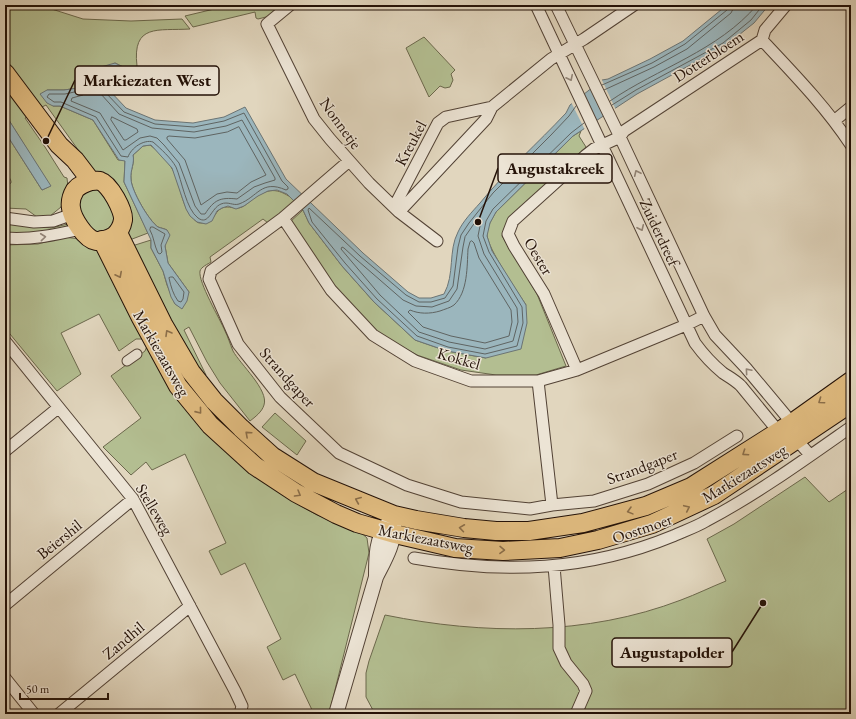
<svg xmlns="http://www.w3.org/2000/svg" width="856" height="719" font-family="'EB Garamond',serif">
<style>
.green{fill:#b3be91;stroke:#6b684c}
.water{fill:#9bb6bd;stroke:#6b7474}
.pier{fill:#e1d6be}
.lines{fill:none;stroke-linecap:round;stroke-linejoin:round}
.shore{stroke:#5f6462;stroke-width:1}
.pedestrian-casing{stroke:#524235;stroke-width:11}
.minor-casing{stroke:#524235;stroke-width:13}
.tertiary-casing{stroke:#524235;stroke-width:16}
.primary-casing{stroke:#231107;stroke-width:20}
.pedestrian{stroke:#ece4d5;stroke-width:9}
.minor{stroke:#ece4d5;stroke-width:11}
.tertiary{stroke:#ece4d5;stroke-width:14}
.primary{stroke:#e0bb7f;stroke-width:18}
.oneway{stroke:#928578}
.oneway2{stroke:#8b6e49}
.labels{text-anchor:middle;stroke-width:3;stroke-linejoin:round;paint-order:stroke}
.street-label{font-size:16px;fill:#231107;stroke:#ece4d5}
.leader{fill:none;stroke:#231107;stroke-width:1.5}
.callout-dot{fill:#231107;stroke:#ece4d5;stroke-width:1.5}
.callout{fill:#ece4d5;stroke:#231107;stroke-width:1.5}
.callout-label{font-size:17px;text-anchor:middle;font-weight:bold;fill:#231107}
</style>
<rect width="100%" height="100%" fill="#e1d6be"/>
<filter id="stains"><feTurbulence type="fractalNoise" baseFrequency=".005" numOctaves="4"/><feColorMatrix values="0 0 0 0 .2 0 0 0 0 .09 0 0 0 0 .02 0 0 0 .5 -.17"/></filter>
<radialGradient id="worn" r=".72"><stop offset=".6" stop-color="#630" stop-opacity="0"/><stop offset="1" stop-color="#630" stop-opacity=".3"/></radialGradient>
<path class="green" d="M5,5H39L83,19L131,21L182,19L190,29C158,31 132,23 137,66L127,69L115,63L83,83L78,88L64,90H47L53,106H60L93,120L118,160H125L124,182L148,233L127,241L94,175L84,158L46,105L42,107L5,59Z
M231,5H283L270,16L258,19L256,18L255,12L193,27L185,16Z
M424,37L455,70L451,74L453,80L450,87L445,88L440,86L429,97L406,48Z
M5,83L30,115L25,118L45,147L64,177L67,178L68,187L61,207L50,216L37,217L26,209L5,208V186L11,183V181L5,169V132L42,190L50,186L5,114Z
M581,131L579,136L586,147L507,223L502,236L537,294L566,366L536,375H496L461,370L417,355L377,333L335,288L290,222L303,210L309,223L342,266L374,302L415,340L447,351L486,358L526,305C517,291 488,249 487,235C487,226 492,219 496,212L573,136Z
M150,145C158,151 166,159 171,167C182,184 180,209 197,222C198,223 200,223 202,223C214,225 213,212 222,208C229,205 235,210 242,207C248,204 252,199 257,196C273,186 282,191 296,201L268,223L263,219L210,257L211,262C208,264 201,267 200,271C198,282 220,319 225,331C228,337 230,344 233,351C240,364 269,390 264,405C262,412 255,417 250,421L220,383L207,362L189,327L184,330L206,375L202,379L132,246L151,240V248L163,271L167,285L175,304L182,308L189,292L168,263L165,246L167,230C165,229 161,228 158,227C149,221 131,190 131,179C130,170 135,163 133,155L143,146Z
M94,189L101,191L116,215L112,228L100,234L91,231L77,211L82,194Z
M5,222L51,228L68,224L70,228L54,232L5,235Z
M64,237L80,239L100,250L171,382L289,499L317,515L358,530L367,538L369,553L329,714H311L313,712L295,674L283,680L267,647L281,639L245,563L221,575L209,551L226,543L185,454L152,470L146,462L131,475L103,447L141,418L111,376L145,351L147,346L142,339H136L119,351L99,314L61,333L81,374L57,391L5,328V245L38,244Z
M275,413L306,441L297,455L262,427Z
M805,477L829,502L851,487V714H375L366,697V673L369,661L385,615C483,635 587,636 681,600C697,594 711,587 726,581L707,539L734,524Z"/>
<path class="water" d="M727,5H769L754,23L725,46L637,94L573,136L496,212L490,223L487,236L492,251L526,305L527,323L521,349L486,358L447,351L415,340L374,302L342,266L309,223L303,210L287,194L277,190L268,191L258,196L244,206L236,209L228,206L222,208L217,211L212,221L206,224L197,222L190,216L186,209L172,168L151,145L143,146L133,155C135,163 130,170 131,179C131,190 149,221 158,227C161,228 165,229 167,230L170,235L165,246L168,263L189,292L187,301L182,309L175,304L171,297L163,271L151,248V240L124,182L125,161L119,160L93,120L60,106H53L47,103L40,94L47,90H64L78,88L94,69L115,63L127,69L108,89L126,108L155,120L193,123L224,117L245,107L286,179L363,253L408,292L419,298H431L444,294C455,274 448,251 458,232C463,221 472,212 480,203C506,171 538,143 566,113L570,105L602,80L608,79L650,59L683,41Z
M5,114L51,186L42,190L5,132Z"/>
<path class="pier" d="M601,78L616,110L606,116L591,86Z
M581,94L595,123L585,130L571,102Z"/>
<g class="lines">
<path class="shore" d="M115,67L118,69L119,71L105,86V92L124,112L155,124L194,127L224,121L244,113L282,181L288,187V189L286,190C261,179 258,197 239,204C233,206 228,201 221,204C211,208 209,226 198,218C186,209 182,181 176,167C171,158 161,149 153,142C144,139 131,148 128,157L121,156L96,117L61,102H54L47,97L49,94H65L79,91L97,73Z
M103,76L105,79L100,86V93L119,114L152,128L194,132L226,126L242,120L275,178V180L265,183L254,187L237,199C220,197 214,200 205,214H201L195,206L179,163L164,145L157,138L150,136L140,138L123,150L100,113L71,101L72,98L83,95L99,77Z
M602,85L652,63L685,44L727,10L729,5
M604,90L654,67L687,49L731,13L733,9L734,5
M610,101C658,68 718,51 757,5
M612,105L636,90L723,43L751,20L763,5
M576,106L569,116L551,135L493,193L469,223L461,235L458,247L453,286L445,298L431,302H419L406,295L360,256L309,208L308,210L312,222L345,263L377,299L417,336L448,347L485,354L517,346L523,323L522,307L489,252L483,236L486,221L493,209L571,133L584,123
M112,117L137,129L138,132L126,140H124L111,120Z
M239,127L266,175L251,182L237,193L227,192L217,194L201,205L185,160L167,139V137L169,136L195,138L227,132Z
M477,220H479L481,221L478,236L484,254L517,308L518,322L513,341L485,349L449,342L419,332L380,295L341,249L342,247L344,248L357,260L403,300L416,306L432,307L449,301L457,289L463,247L465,237Z
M151,227H153L165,234L161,245L162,252L160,254L158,253C154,245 154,237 150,230Z
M472,241L474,243L479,258L511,310L512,322L509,336L485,343L451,336L423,327L408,312L410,310C419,314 430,314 440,311C445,309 450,308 454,305C468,292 467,266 468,249L470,242Z
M171,277H173L184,292L183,299L181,302L178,301C173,294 171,287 169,278Z"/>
<defs>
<path id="pedestrian" d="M127,361L137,354"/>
<path id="minor" d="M290,5L267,24L314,119L330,139L369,183L399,212L437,241
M536,5L695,343C703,354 712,364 723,373C729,377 735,380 741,386L778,431L797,440L810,455
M556,5L620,137L704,316L715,335L746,368L792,423L794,428
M762,40L765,30L786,5
M834,121L851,107
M349,161L283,218L211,271L209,279L238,344L280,397L339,453L407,485L461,502L530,509L552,505L594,501L648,484L694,463L737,436
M394,207L438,123L446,117L492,107
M399,212L486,119L492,107L551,59L584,39L634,5
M5,218L34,222L53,221L73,214
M283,218L331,290L373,335L415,361L471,381H538L577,370L686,325L704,316
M5,238C31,240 55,235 81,229
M5,341L133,499L235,691L242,706L240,714
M577,370L544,294L514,246L508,234L513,221L585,156L594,149L620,137L624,131L762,40C793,73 826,107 851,145
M538,381L552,505
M5,451L58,408
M414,558C504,574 588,571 673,536C684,531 696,527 706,521C757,494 804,460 851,427
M554,566L559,625V648L566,663L583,684L586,691L576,714
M5,605L133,499
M5,678L34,714
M59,714L190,606"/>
<path id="tertiary" d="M376,576C376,557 376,538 388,523
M336,714L376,577C384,561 395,543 394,524"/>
<path id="primary" d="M5,73L59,145L75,160L91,181
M91,181C94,181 98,180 100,181C110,184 124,211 123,220C122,226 119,232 114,236C109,239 102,241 96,241C85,239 72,218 71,208C70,202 72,195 75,190C79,185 85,183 91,181Z
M118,233L163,324L191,372L214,401L241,428L272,456L313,482L394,515L416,520L464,528L496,531H529L583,523L646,506L691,487L792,423L851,381
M102,240L141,318L178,386L210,425L255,466L296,493L336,514L357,523L395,534L455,548L503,551L560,548L598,540L652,524L714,495L851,403"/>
</defs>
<use href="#pedestrian" class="pedestrian-casing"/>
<use href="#minor" class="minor-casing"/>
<use href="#tertiary" class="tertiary-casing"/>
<use href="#primary" class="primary-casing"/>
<use href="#pedestrian" class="pedestrian"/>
<use href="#minor" class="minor"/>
<use href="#tertiary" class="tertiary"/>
<use href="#primary" class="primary"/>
</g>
<defs><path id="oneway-chevron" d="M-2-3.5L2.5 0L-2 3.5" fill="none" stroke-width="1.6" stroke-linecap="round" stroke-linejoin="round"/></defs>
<g class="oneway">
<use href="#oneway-chevron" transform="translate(570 78) rotate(64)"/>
<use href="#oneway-chevron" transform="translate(637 173) rotate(-115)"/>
<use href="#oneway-chevron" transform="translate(641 228) rotate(65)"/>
<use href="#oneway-chevron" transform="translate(43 237) rotate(-6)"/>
<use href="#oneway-chevron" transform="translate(748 371) rotate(-131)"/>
</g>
<g class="oneway2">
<use href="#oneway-chevron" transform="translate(119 275) rotate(63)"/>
<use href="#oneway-chevron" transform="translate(168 333) rotate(-120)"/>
<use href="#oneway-chevron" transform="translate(821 401) rotate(145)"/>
<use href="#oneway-chevron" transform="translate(199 411) rotate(51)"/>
<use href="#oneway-chevron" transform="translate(248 434) rotate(-138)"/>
<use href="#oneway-chevron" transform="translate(745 453) rotate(146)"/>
<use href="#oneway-chevron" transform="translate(298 494) rotate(30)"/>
<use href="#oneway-chevron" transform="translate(358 500) rotate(-157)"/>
<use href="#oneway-chevron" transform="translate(687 508) rotate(-25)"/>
<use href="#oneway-chevron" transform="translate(630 511) rotate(165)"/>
<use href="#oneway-chevron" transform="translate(462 528) rotate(-172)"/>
<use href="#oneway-chevron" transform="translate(502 550) rotate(1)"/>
</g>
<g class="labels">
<g class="street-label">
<text transform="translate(708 56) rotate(-33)" y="6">Dotterbloem</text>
<text transform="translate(341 123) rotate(54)" y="6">Nonnetje</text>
<text transform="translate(410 143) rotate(-62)" y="6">Kreukel</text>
<text transform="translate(660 232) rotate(65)" y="6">Zuiderdreef</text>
<text transform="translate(539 256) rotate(59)" y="6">Oester</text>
<text transform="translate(162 353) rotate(60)" y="6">Markiezaatsweg</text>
<text transform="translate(459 358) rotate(16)" y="6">Kokkel</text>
<text transform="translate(288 377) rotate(48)" y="6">Strandgaper</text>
<text transform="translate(642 466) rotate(-21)" y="6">Strandgaper</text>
<text transform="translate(744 473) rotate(-32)" y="6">Markiezaatsweg</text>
<text transform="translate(155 509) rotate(59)" y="6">Stelleweg</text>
<text transform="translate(642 528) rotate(-19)" y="6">Oostmoer</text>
<text transform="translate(426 538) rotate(11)" y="6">Markiezaatsweg</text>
<text transform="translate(59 539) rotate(-39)" y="6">Beiershil</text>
<text transform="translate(123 640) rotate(-40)" y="6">Zandhil</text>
</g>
</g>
<path class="leader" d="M46 141L75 80M478 222L498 168M763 603L732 652"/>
<g class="callout-dot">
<circle cx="46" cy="141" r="4"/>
<circle cx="478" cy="222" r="4"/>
<circle cx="763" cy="603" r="4"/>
</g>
<g class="callout">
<rect x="75" y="66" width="144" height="29" rx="4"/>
<rect x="498" y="154" width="114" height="29" rx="4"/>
<rect x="612" y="638" width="120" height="29" rx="4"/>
</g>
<g class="callout-label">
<text x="147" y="86">Markiezaten West</text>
<text x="555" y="174">Augustakreek</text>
<text x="672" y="658">Augustapolder</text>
</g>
<rect width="856" height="719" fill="none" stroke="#e1d6be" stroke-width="20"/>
<rect x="6" y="6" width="844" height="707" fill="none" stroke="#231107" stroke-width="2"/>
<rect x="10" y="10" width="836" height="699" fill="none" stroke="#231107"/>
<path d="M20 693v6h88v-6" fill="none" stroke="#231107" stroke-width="2"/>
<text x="26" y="693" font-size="12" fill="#231107" stroke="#ece4d5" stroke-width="3" paint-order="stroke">50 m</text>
<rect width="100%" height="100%" filter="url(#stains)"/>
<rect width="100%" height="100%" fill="url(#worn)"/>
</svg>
